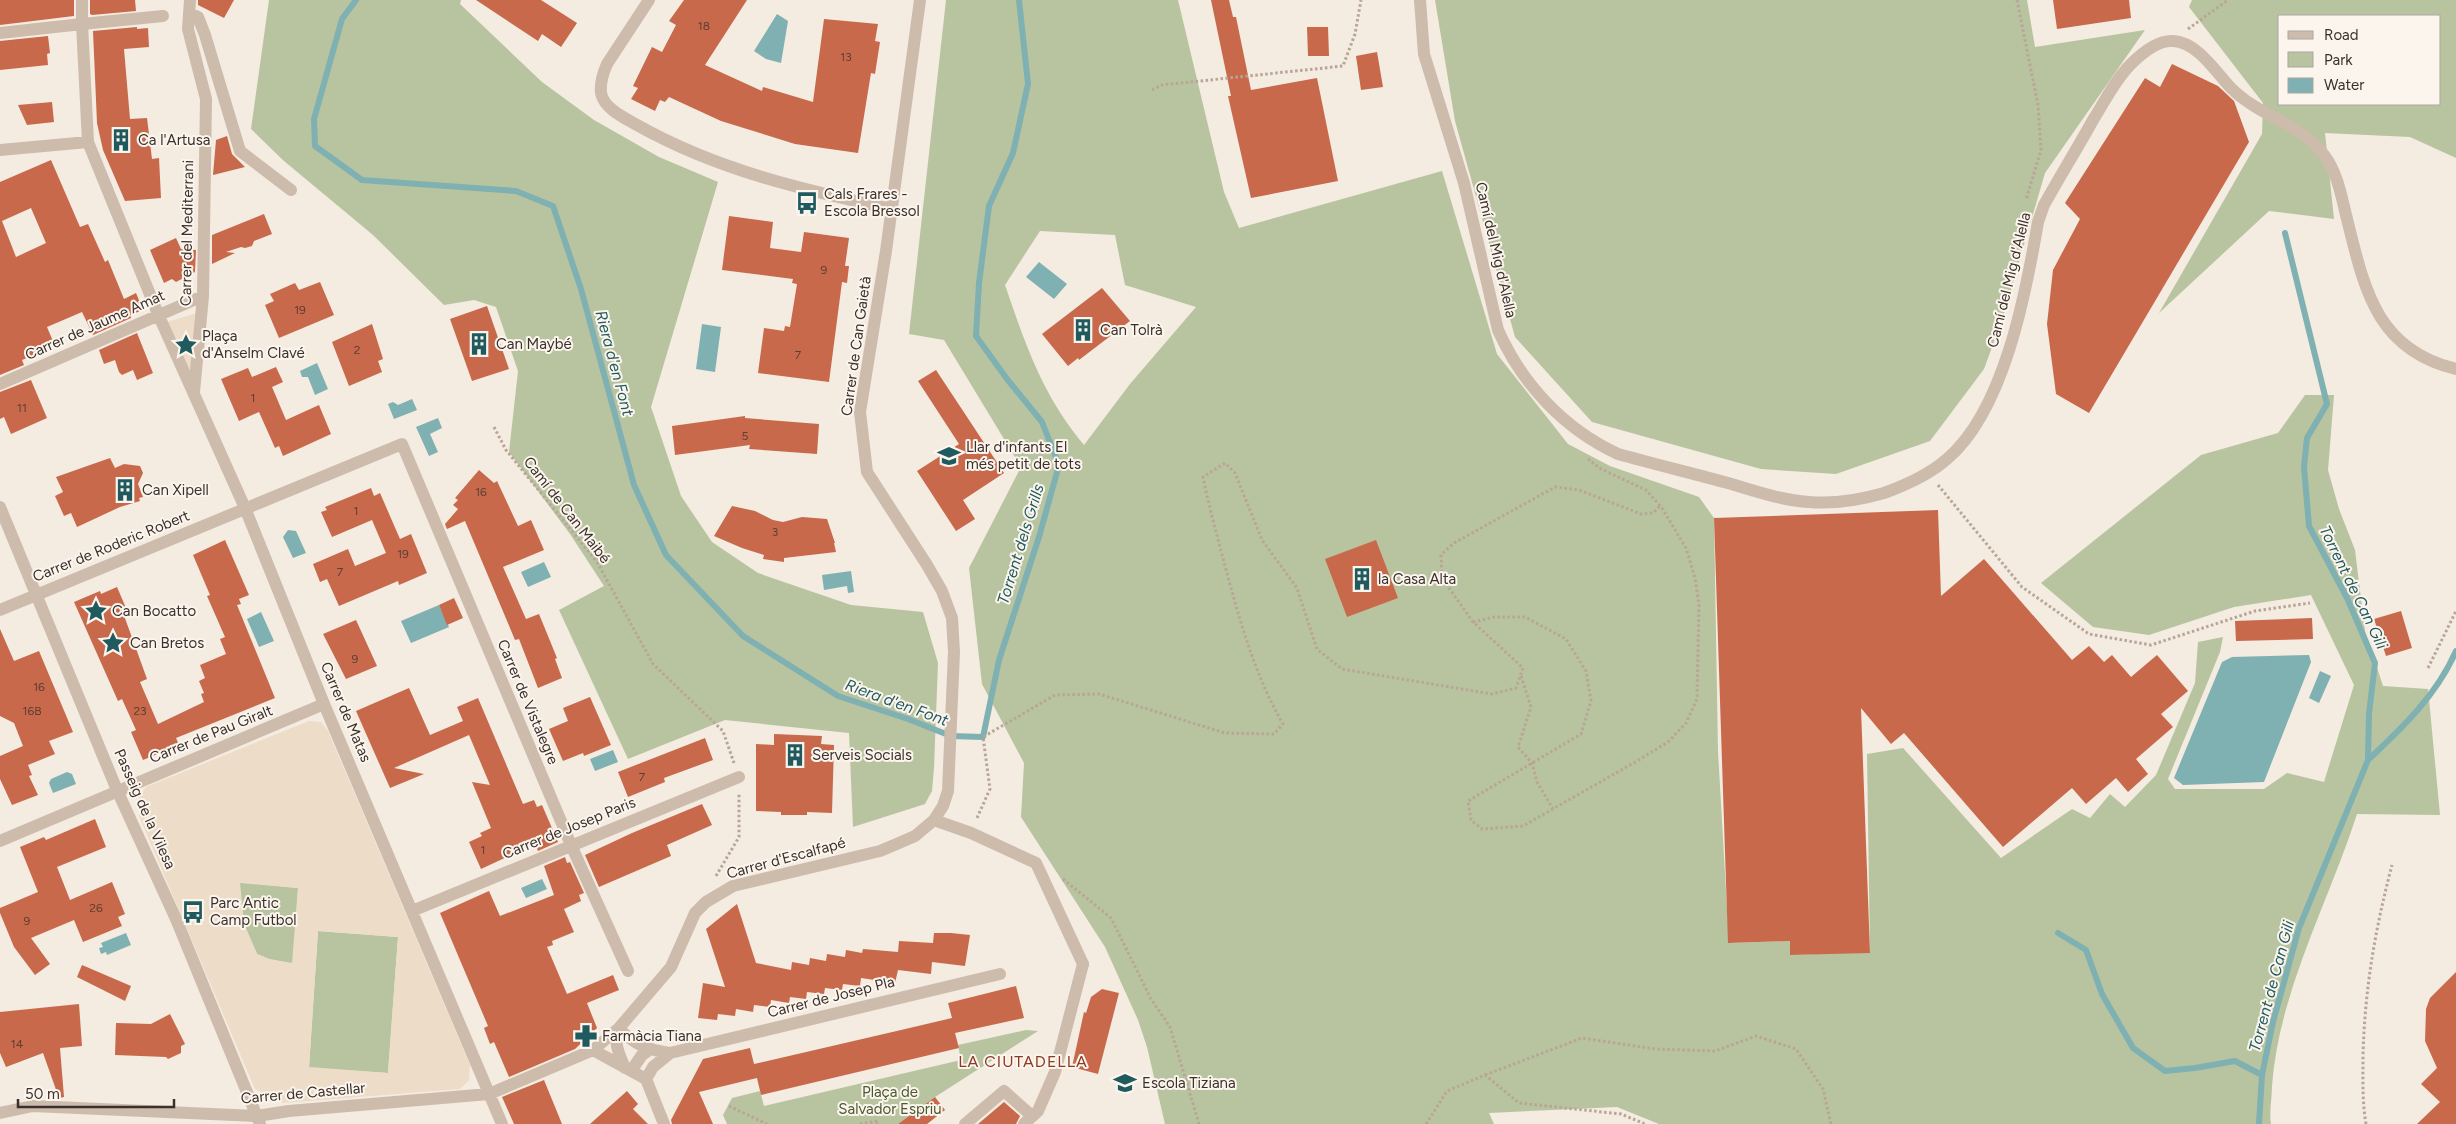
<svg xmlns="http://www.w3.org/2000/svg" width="2456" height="1124" font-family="Figtree,sans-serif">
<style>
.green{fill:#b8c4a0;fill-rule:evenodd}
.plaza{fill:#ecdcc8;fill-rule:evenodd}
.water{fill:#7fb0b2}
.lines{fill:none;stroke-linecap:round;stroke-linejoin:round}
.stream{stroke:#7fb0b2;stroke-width:6}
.building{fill:#c8694b;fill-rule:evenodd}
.path{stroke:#b9a596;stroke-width:3;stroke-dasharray:2.5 2.5;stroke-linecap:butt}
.pedestrian{stroke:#cdbbac;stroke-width:12}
.minor{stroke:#cdbbac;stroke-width:12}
.tertiary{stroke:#cdbbac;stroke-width:12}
.labels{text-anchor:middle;stroke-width:4;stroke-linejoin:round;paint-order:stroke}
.number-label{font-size:12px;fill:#5e3e33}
.poi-label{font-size:15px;fill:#3b302b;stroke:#fbf5ee;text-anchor:start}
.street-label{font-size:15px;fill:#3b302b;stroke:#fbf5ee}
.park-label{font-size:15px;fill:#4a5a2e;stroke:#fbf5ee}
.water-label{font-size:16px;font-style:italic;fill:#1f5a5e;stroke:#fbf5ee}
.neighbourhood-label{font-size:16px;letter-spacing:1px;fill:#8c3b22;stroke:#fbf5ee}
</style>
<rect width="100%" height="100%" fill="#f4ebe1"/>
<path class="green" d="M269,0H461L460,4L542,82L594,120L659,157L718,182L651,407L681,496L712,542L758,573L851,605L923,612L938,663L934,768L932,791L925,804L853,827L849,733L725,720L628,759L559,610L604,586L570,534L509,452L518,371L496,307L474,300L444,305L373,235L284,161L251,129Z
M946,0H1178L1224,192L1239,228L1442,171L1497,354L1568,444L1610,466L1699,497L1714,518L1718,751L1729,943L1790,941L1791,955L1870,952L1867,754L1903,748L2001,858L2072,809L2090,818L2110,794L2125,807L2156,775L2195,683L2198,642L2223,637L2220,652L2168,779L2175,789H2264L2287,773L2324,782L2354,685L2311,595L2234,607L2149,635L2093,627L2041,583L2201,455L2278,433L2305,395H2334L2328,470L2339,509L2355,550L2365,631L2383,686L2428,689L2440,815L2357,814C2328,904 2279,991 2272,1086C2272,1098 2269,1112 2271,1124H1659L1617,1107L1489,1113L1494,1124H1165L1147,1047L1138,1020L1105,947L1021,817L1024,763L982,684L969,568L1021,467L944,340L909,334ZM1040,231L1115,235L1125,285L1196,307L1130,384L1084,445C1042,394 1026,346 1005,285Z
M1435,0H2027L2035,47L2145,30L2045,173L2002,320L1984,369L1930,441L1836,474L1761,469L1592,422L1515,337L1455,121Z
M2192,0H2456V158L2410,137L2325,133L2334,219L2269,211L2159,313L2262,134L2263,103L2189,7ZM2280,16H2440V104H2280Z
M239,882L298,888L293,964L269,959L257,954L244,924Z
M318,931L398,937L388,1073L309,1068Z
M1026,1030L1038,1031L935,1097L898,1124H727L723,1115L732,1098L760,1091L764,1106L961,1060L958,1045Z"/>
<path class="plaza" d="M197,313L192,368L188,369L167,322Z
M309,721L321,722L328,731L470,1065L469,1080L460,1089L283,1103L255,1089L139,816L138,799L146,787ZM240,883L298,888L292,963L269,959L257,954L244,924ZM318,931L398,937L388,1073L309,1067Z"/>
<path class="water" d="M777,14L788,21L781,63L766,59L754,51Z
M1039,262L1067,284L1054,299L1026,277Z
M702,324L721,327L715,372L696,369Z
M317,363L328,389L315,395L308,377H302L300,371Z
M412,399L417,410L394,419L388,404L393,402L398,405Z
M438,418L442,428L430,434L438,452L429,456L416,427Z
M288,530L296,531L306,553L293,558L283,537Z
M544,562L551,577L528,587L521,572Z
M851,571L854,592L848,593L847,586L824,590L822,575Z
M439,605L449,627L411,643L401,621Z
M261,612L274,641L259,647L247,619Z
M2309,655L2311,662L2264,782L2183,785L2174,778L2222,662L2232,657Z
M2320,671L2331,676L2319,703L2309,698Z
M613,750L618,762L595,771L590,759Z
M67,772L72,774L76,784L53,793L49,783L51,779Z
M542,879L547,889L526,898L521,888Z
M126,933L131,945L107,955L106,952L101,954L99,948L103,947L101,943Z"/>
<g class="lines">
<path class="stream" d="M356,0L342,19L314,119L315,146L362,180L516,191L553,206L581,289L634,485L666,555L743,636L838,696L908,719L951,736L983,737L999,660L1039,537L1059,465L1042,422L1007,379L976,336L979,283L989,206L1013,153L1028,84L1019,0
M2368,760C2402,728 2437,695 2456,651
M2058,933L2086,950L2102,994L2133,1048L2165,1071L2195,1068L2235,1061L2262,1075
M2259,1124L2262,1075L2273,1022L2299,928L2368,760L2369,714L2375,663L2347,598L2309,526L2304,467L2307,438L2327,404L2285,233"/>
</g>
<path class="building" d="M0,0H74V16L0,25Z
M90,0H135L136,11L92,15L90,14Z
M198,0H234L224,18L198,5Z
M476,0H541L577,23L561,47L542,34L538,41Z
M684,0H747L705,65L762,91L763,87L813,102L824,19L878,24L875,41L880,42L875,74L871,73L858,153L795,144L721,121L669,97L665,102L660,100L655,111L631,99L638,88L633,86L652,47L662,52L676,25L669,21Z
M1211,0H1229L1233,17H1236L1251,90L1317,78L1338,181L1251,198L1228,96H1231Z
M2053,0H2129L2131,18L2057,29Z
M137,27V29L148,28L149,47L124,49L130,119L147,118L152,159L159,158L161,198L125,201L103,150L97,123L93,31Z
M1307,27H1328L1329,56H1308Z
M48,36L50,53L47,54L48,65L0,70V41Z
M1377,52L1383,87L1361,90L1356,56Z
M2172,64L2218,86L2234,101L2249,142L2089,413L2056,394L2047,324L2053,270L2080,219L2065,203L2145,78L2160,87Z
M52,102L54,122L27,125L18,105Z
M227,136L232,154L245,167L213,175L216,140Z
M51,160L80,227L88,224L105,262L108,260L124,299L136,293L143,310L130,315L131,318L93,335L82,312L47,327L55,346L22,360L24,365L0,375V182ZM31,208L46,243L16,257L2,221Z
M264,214L272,234L254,241L252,246L245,248L241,247L226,252L235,253L212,264V235Z
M729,216L773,222L770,248L801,252L804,232L849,238L845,266H849L847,283L842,282L829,382L758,373L764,328L784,331L785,326L790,327L797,284L792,283L793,279L722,270Z
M176,238L181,249L196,250L195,272L176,282L172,279L164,283L150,250Z
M320,282L334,315L279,338L265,305L274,301L270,294L295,283L299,290Z
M1102,288L1130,321L1079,360L1078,358L1068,366L1042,334Z
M487,306L509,369L472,381L450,319Z
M372,324L383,359L378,361L382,372L349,386L332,342Z
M137,333L153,373L137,380L133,370L122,375L119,372L115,360L104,364L99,350Z
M276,367L283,382L272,387L286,420L319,405L331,434L283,456L279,446L275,448L259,412L239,421L221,379L248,368L252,377Z
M936,370L1004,473L963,500L975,519L956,531L917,471L959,444L918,381Z
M31,380L47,418L11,434L4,417L0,419V392Z
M745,416V418L819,424L817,454L749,449L750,445L675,455L672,426Z
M110,458L115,468L124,464L140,466L143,473L138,484L143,497L139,498L140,501L120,507L77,527L71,513L64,516L55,496L63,492L56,477Z
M479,470L494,483L497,481L518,526L531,520L544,550L503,567L526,619L539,614L557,658L555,659L562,678L538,688L519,639L515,640L465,521L447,529L445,524L458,509L453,505L458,500L455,498Z
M371,488L374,496L380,493L400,539L411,534L427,573L399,585L398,581L339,606L327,579L320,582L313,564L348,549L355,566L386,553L372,520L332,537L321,512L327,510L325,507Z
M732,506L755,511L773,520L783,522L802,517L827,519L835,543H834L836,552L784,558V562L763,559L764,555L742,548L714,536Z
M1938,510L1941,596L1984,559L2072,660L2089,646L2104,662L2112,655L2131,677L2157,655L2188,691L2161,714L2173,727L2136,759L2148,774L2128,792L2116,778L2086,804L2072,788L2003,847L1904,733L1891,744L1861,708L1870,953L1790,955V941L1728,943L1714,518Z
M225,540L249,595L239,599L241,604L237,605L275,698L176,738L179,745L143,760L131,732L136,730L122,699L118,701L74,602L100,591L101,594L117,587L126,608L122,610L147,679L140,682L158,724L204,702L201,694L204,693L199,681L205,678L200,665L226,654L220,639L225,637L207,596L210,595L193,555Z
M1376,540L1398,598L1347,617L1325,559Z
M454,598L463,618L447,625L439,605Z
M2401,611L2412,648L2386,656L2374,619Z
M2312,618L2313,639L2236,641L2235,621Z
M356,620L377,666L346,679L323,634Z
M0,629L14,661L39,651L73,732L49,741L55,754L28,765L32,775L29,776L38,795L12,805L0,779V756L23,746L14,723L0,716Z
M409,688L430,735L463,721L457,707L478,698L523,804L534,800L537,807L542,805L558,842L538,851L535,844L481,869L469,842L482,836L480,833L491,828L472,782L490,785L469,735L394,768L424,774L390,788L356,711Z
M590,697L611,745L584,756L583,753L563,761L549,729L568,721L563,708Z
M774,734L822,736L821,744L834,745L832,813L807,812V815H781V812L756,811V744L774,745Z
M705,738L713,760L664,778L665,782L628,797L618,772Z
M702,804L712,825L667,845L671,856L599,887L585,855L632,833Z
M95,819L106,847L57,867L70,900L112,882L125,914L118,917L122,926L83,942L74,920L31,938L50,964L35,975L14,947L0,913V908L38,892L20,847L44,837L46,840Z
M565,857L567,863L570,862L584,893L579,895L581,901L564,909L574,932L552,941L553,945L547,947L567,994L613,975L619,990L587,1003L597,1028L575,1049L509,1077L494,1042L490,1044L484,1028L488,1026L440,913L489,891L500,916L554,895L544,866Z
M737,904L756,963L791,970L792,962L809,965L810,958L826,961L827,954L845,957L846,950L862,953L863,949L898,952L899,941L933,943L934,933H951L970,935L965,966L932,962L931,974L898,970L895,983L861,978L860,986L843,984L842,990L825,988L824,994L807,992L806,999L790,997L789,1003L771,1000L770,1007L754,1005L753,1012L736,1009L735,1016L718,1014L717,1020L698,1018L703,983L725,987L706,929Z
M82,965L131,986L125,1001L77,977Z
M2456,972V1124H2417L2440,1102L2421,1084L2437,1068L2425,1041L2426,1009L2430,998Z
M1016,986L1024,1018L955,1033L959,1048L761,1095L757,1078L699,1092L713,1124H672L671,1120L703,1059L750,1048L754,1064L901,1030L952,1018L948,1003Z
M1102,989L1119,993L1098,1074L1072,1067L1084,1012L1086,1013L1091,997Z
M79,1004L82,1046L60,1048L64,1097L59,1098L43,1053L6,1067L0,1053V1012Z
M170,1014L185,1044L181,1046V1053L168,1059L166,1057L115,1055L116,1023L151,1024Z
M544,1080L562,1124H514L502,1097Z
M627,1091L638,1104L633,1109L648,1124H590Z
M935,1097L945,1110L927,1124H898Z
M1004,1102L1020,1116L1016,1124H978Z"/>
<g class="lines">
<path class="path" d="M2017,0L2038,105L2041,150L2026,200
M2188,29L2228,0
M1152,90L1162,85L1343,66L1355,34L1361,0
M494,427L506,450L597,562L653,664L723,731L734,763
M1938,485L2022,587L2089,634L2151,645L2255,611L2310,603
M1473,622L1494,617H1525L1566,639L1586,671L1591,701L1581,734L1468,801L1471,820L1482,829L1523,826L1637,761L1668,742L1686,723L1697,699L1699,605L1695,578L1686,548L1662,508L1646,490L1601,469L1589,460L1590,457
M2428,668L2456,611
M1521,676L1531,707L1518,747L1532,763L1537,782L1553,809
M977,818L990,789L983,737L1055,695L1099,694L1225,733L1274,734L1283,724C1257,679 1243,631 1229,581C1220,546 1210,512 1203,477L1225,463L1235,473L1262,540L1297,588L1317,649L1342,669L1492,694L1516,688L1523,668L1473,622L1442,578L1441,555L1454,543L1555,487L1579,490L1641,514L1653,513L1660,506
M716,876L739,837V793
M1063,879L1111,918L1151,999L1170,1027L1199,1124
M1485,1075L1582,1038L1655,1049L1715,1051L1756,1036L1796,1049L1823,1089L1831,1124
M729,1106L767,1124
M860,1124L878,1121L877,1124
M1426,1124L1447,1091L1485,1075L1519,1103L1621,1114L1645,1124
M2366,1124C2362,1101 2363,1078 2363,1055C2365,987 2375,930 2392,865"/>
<path class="pedestrian" d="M82,0V24L163,16
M965,1124L1004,1091L1032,1116
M1024,1124L1038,1111L1055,1072L1083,964"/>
<path class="minor" d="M190,0L188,29L206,99L203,296L194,392
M649,0L607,64C603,73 600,83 601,93C604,109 625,118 637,125C717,170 803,190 892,209
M1420,0L1424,54L1464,183L1498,330C1522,384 1564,429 1618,454C1654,464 1691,473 1728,483C1754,491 1781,500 1809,502C1834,504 1860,500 1884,493C1906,485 1929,475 1947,459C2004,411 2026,293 2038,222L2044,205C2060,176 2077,149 2093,120C2105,101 2115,80 2131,64C2141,54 2158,40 2173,41C2197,42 2215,71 2230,87C2259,117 2301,123 2324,155C2337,172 2341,194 2346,215C2364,286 2374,349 2456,369
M189,13L198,17L205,35L240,151L291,190
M0,33L82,24L88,142L158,314L245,508L324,704L502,1124
M0,150L88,142
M0,384L203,296
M0,610L402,444L571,845L628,971
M934,820L971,833L1036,863L1083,964
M0,841L324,704
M412,911L739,777
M619,1028C633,1045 650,1050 670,1053L1000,974
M619,1028C613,1043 619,1054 625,1068
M593,1050L646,1079
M631,1071L642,1055L649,1050
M646,1079L664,1124
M646,1079L653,1067L670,1053
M0,1113L33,1106L257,1116L289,1111L489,1094L593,1050L619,1028L671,967L695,913L706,902L733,886L880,851L899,843L915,836L934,820L943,806L948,791L954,652L952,618L942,591L927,565L867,472L860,412L886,251L920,0"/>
<path class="tertiary" d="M0,507L117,790L176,919L260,1124"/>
</g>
<defs>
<symbol id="building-bare" viewBox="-9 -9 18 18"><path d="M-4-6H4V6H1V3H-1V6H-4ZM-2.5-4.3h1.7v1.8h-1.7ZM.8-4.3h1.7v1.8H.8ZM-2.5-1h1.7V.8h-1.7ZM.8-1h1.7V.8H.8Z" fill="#1f5a5e" stroke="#fbf5ee" stroke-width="2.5" paint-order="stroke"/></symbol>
<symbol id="bus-bare" viewBox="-9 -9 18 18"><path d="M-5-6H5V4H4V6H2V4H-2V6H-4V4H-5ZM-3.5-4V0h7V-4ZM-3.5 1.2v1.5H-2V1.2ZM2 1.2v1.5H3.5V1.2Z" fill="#1f5a5e" stroke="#fbf5ee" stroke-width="2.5" paint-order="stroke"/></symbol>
<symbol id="sight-bare" viewBox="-9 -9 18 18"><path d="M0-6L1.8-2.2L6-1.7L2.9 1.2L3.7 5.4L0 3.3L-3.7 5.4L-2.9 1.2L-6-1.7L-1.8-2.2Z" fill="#1f5a5e" stroke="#fbf5ee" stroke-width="2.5" paint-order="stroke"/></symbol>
<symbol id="school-bare" viewBox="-9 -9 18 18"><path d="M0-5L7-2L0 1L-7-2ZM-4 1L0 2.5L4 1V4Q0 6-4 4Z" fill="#1f5a5e" stroke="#fbf5ee" stroke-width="2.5" paint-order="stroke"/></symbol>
<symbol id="pharmacy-bare" viewBox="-9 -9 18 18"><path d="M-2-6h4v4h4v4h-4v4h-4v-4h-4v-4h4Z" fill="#1f5a5e" stroke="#fbf5ee" stroke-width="2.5" paint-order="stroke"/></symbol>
</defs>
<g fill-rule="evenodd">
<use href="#building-bare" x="105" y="124" width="32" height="32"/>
<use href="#bus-bare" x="791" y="187" width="32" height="32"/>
<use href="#building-bare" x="1067" y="314" width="32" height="32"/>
<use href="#building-bare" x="463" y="328" width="32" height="32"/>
<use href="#sight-bare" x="170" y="329" width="32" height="32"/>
<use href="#school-bare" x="933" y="440" width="32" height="32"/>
<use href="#building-bare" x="109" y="474" width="32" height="32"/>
<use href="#building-bare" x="1346" y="563" width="32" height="32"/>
<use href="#sight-bare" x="80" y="595" width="32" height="32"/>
<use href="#sight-bare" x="97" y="627" width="32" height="32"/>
<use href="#building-bare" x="779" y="739" width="32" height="32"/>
<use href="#bus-bare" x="177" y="896" width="32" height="32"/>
<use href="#pharmacy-bare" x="570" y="1020" width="32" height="32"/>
<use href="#school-bare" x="1109" y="1067" width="32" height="32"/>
</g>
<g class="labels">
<g class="number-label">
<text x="704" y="30">18</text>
<text x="846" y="61">13</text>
<text x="824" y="274">9</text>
<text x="300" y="314">19</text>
<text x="357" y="354">2</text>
<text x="798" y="359">7</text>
<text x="253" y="402">1</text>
<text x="22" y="412">11</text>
<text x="745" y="440">5</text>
<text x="481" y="496">16</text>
<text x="356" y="515">1</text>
<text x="775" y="536">3</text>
<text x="403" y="558">19</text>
<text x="340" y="576">7</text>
<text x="355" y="663">9</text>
<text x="39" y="691">16</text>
<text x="32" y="715">16B</text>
<text x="140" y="715">23</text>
<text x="642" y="781">7</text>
<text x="483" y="854">1</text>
<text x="96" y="912">26</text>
<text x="27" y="925">9</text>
<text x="17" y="1048">14</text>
</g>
<g class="poi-label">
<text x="138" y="145">Ca l'Artusa</text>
<text x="824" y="199">Cals Frares -<tspan x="824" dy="17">Escola Bressol</tspan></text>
<text x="1100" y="335">Can Tolrà</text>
<text x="202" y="341">Plaça<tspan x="202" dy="17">d'Anselm Clavé</tspan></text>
<text x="496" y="349">Can Maybé</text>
<text x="966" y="452">Llar d'infants El<tspan x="966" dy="17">més petit de tots</tspan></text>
<text x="142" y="495">Can Xipell</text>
<text x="1378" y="584">la Casa Alta</text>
<text x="112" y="616">Can Bocatto</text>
<text x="130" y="648">Can Bretos</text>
<text x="812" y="760">Serveis Socials</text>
<text x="210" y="908">Parc Antic<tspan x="210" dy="17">Camp Futbol</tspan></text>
<text x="602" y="1041">Farmàcia Tiana</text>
<text x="1142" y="1088">Escola Tiziana</text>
</g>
<g class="street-label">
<text transform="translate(187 233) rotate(-89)" y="5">Carrer del Mediterrani</text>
<text transform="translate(1496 250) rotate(77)" y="5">Camí del Mig d'Alella</text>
<text transform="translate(2009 280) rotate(-76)" y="5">Camí del Mig d'Alella</text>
<text transform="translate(95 325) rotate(-24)" y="5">Carrer de Jaume Amat</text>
<text transform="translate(856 346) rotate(-82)" y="5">Carrer de Can Gaietà</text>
<text transform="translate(567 510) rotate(52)" y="5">Camí de Can Maibé</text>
<text transform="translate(111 546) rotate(-22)" y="5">Carrer de Roderic Robert</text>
<text transform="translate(528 702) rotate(67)" y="5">Carrer de Vistalegre</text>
<text transform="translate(346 712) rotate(67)" y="5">Carrer de Matas</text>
<text transform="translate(211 734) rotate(-22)" y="5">Carrer de Pau Giralt</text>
<text transform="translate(145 809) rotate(66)" y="5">Passeig de la Vilesa</text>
<text transform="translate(569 828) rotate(-22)" y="5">Carrer de Josep Paris</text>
<text transform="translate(786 858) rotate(-15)" y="5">Carrer d'Escalfapé</text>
<text transform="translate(831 997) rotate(-14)" y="5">Carrer de Josep Pla</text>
<text transform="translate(303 1093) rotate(-5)" y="5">Carrer de Castellar</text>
</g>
<g class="park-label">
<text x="890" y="1097">Plaça de<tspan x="890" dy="17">Salvador Espriu</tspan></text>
</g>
<g class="water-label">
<text transform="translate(615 363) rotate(75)" y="6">Riera d'en Font</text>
<text transform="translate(1020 544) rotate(-73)" y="6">Torrent dels Grills</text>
<text transform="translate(2354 587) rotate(64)" y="6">Torrent de Can Gili</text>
<text transform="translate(897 702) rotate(20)" y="6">Riera d'en Font</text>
<text transform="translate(2271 986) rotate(-75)" y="6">Torrent de Can Gili</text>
</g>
<g class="neighbourhood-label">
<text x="1023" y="1067">LA CIUTADELLA</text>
</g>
</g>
<rect x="2278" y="15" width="162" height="90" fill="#fbf5ee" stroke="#aea6a0"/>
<rect x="2288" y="31" width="25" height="8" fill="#cdbbac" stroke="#aea6a0"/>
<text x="2324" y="40" font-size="15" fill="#3b302b">Road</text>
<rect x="2288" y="52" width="25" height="15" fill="#b8c4a0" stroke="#aea6a0"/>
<text x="2324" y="65" font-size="15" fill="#3b302b">Park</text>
<rect x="2288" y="78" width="25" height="15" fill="#7fb0b2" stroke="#aea6a0"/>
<text x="2324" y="90" font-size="15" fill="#3b302b">Water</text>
<path d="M18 1099v8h156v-8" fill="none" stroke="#3b302b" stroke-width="2.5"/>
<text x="25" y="1099" font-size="15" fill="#3b302b" stroke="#fbf5ee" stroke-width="4" paint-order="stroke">50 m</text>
</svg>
